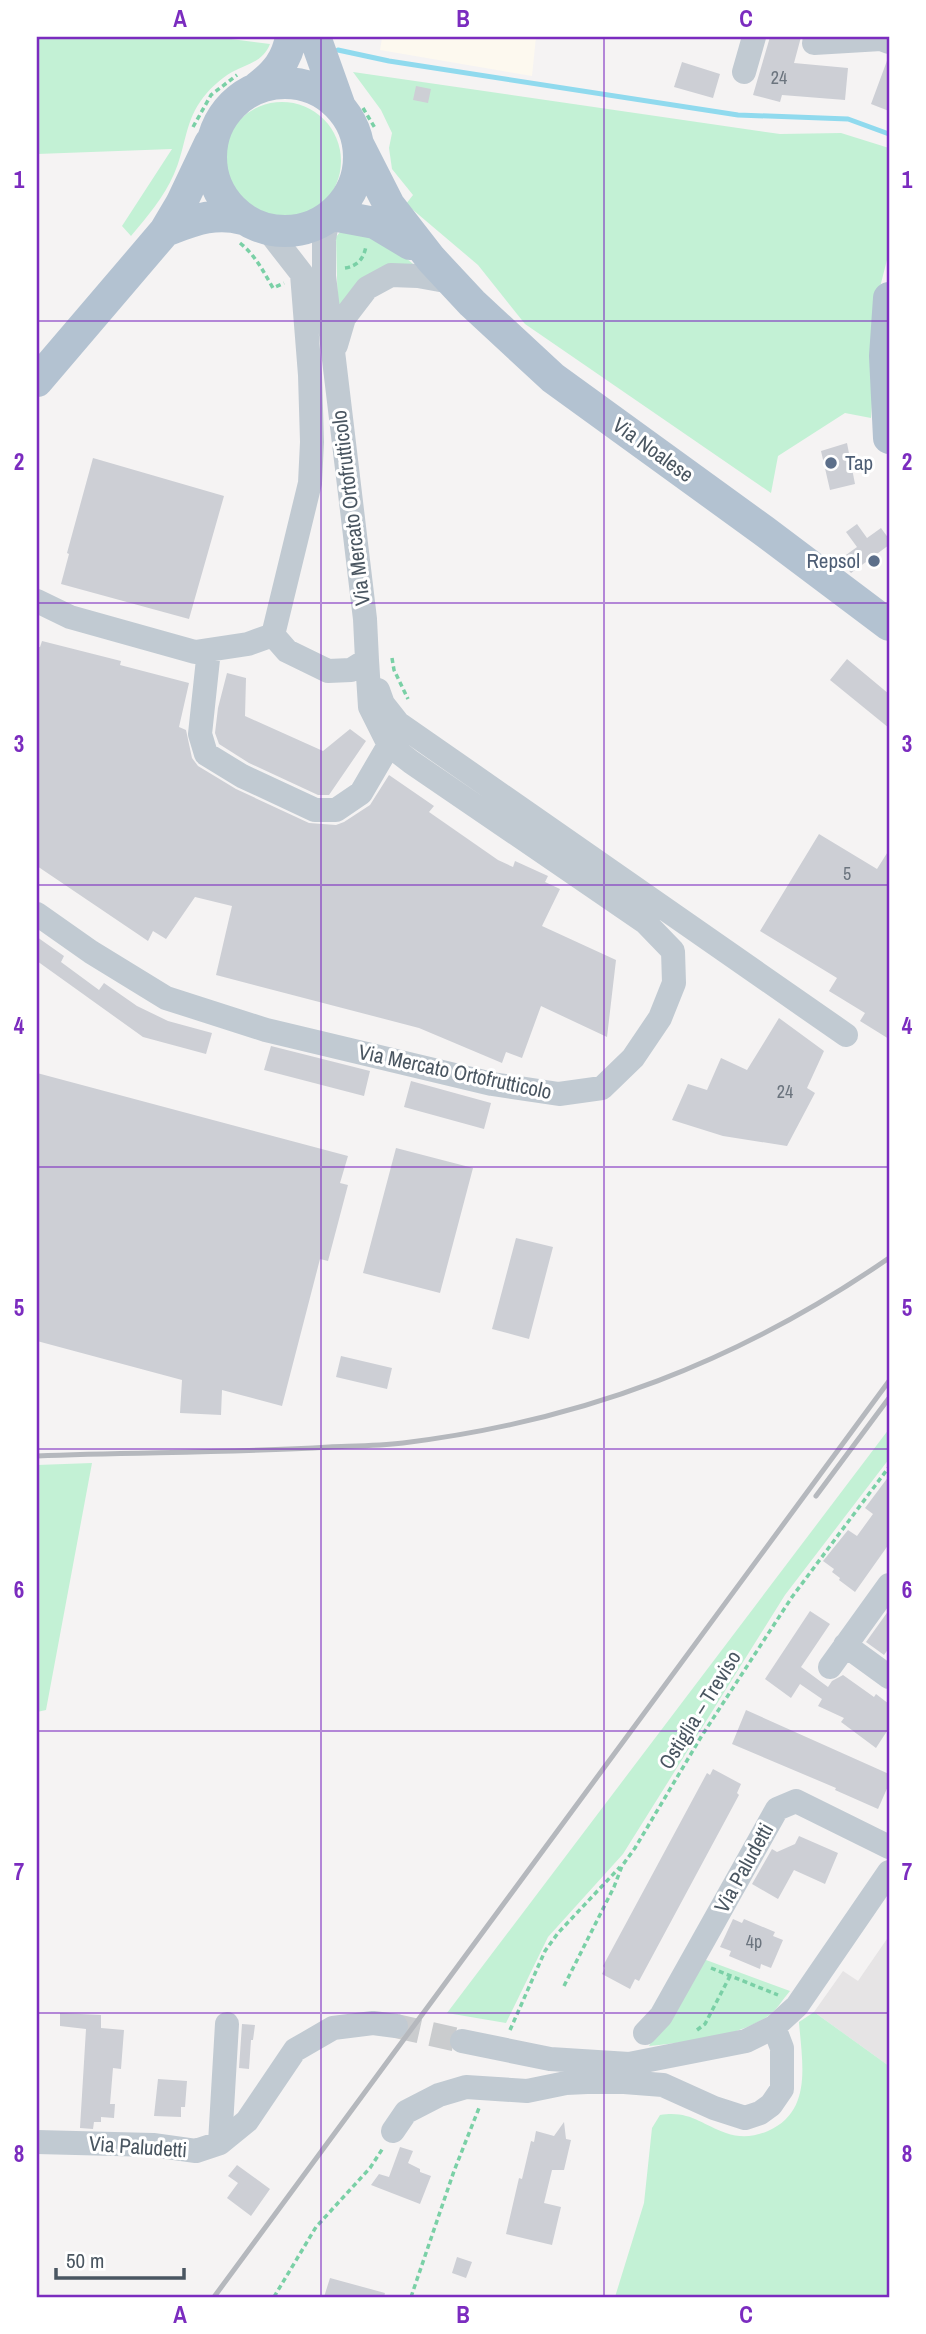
<svg xmlns="http://www.w3.org/2000/svg" width="926" height="2334" font-family="'Archivo Narrow',sans-serif">
<style>
.commercial{fill:#fdf9ef}
.education{fill:#e6e4e5}
.green{fill:#c3f1d5}
.lines{fill:none;stroke-linecap:round;stroke-linejoin:round}
.stream{stroke:#90daee;stroke-width:5}
.building{fill:#cdcfd5}
.minor-tunnel{stroke:#caccce;stroke-width:24;stroke-dasharray:24 12;stroke-linecap:butt}
.path{stroke:#7ad0a6;stroke-width:3.5;stroke-dasharray:5 3.5;stroke-linecap:butt}
.minor{stroke:#c1cad2;stroke-width:24}
.major{stroke:#b3c2d1;stroke-width:32}
.rail{stroke:#b5b8bd;stroke-width:5}
.grid{fill:none;stroke:#7b2cbf;stroke-width:2;stroke-opacity:0.55}
.service-dot{fill:#5c6f8a;stroke:#fff;stroke-width:2.5}
.labels{text-anchor:middle;stroke-width:6;stroke-linejoin:round;paint-order:stroke}
.number-label{font-size:18px;fill:#6b747e}
.street-label{font-size:21px;fill:#4a5661;stroke:#fff}
.service-label{font-size:21px;fill:#4e5e75;stroke:#fff;text-anchor:start}
.neatline{fill:none;stroke:#7b2cbf;stroke-width:2.5}
.grid-label{font-size:23px;text-anchor:middle;font-weight:bold;fill:#7b2cbf}
</style>
<rect width="100%" height="100%" fill="#f5f3f3"/>
<path class="commercial" d="M377,37H536L532,76L380,50L382,38Z"/>
<path class="education" d="M889,1936V2066L814,2012L843,1971L858,1981Z"/>
<path class="green" d="M37,37H216L270,44C263,62 247,64 232,72C220,79 208,90 200,102C185,123 185,150 174,174C164,197 147,217 131,236L122,226L172,149L37,154Z
M353,72L780,134L841,133L889,148V252L878,295L871,418L845,413L778,456L771,493L525,324L478,265L406,204L413,195L392,169L389,148L392,133L381,110Z
M223 161a59 59 0 1 1 118 0a59 59 0 1 1-118 0Z
M360,229L397,250L413,264L338,317L336,237L340,232Z
M889,1429V1459L785,1595L623,1854L548,1937L506,2023L447,2013Z
M92,1463L46,1710L37,1712V1465Z
M698,1957L790,1991C783,1999 776,2011 768,2016C735,2038 688,2042 649,2046Z
M814,2012L889,2066V2297H615L644,2203L652,2128L660,2115C689,2110 701,2124 726,2133C740,2138 754,2137 768,2131C813,2111 802,2063 799,2022Z"/>
<g class="lines">
<path class="stream" d="M338,50L389,61L738,115L848,119L889,134"/>
</g>
<path class="building" d="M770,37H801L794,63L848,68L845,100L782,95L780,102L753,95Z
M888,58H889V111L871,104Z
M682,62L720,74L713,98L674,87Z
M416,86L431,89L428,103L413,100Z
M847,443L855,484L830,490L821,451Z
M93,458L224,496L189,619L61,584L69,554L67,553Z
M857,524L867,538L881,528L889,539V545L851,573L839,560L857,547L846,532Z
M42,641L121,661L120,665L189,683L179,727L186,730L192,758L198,766L236,789L309,823L336,825L344,822L370,805L389,775L434,806L429,812L498,860L513,867L515,861L548,876L545,882L560,889L542,926L616,960L607,1037L541,1006L522,1058L506,1052L502,1063L419,1028L216,975L232,906L195,897L166,939L153,931L148,941L37,866V647H40Z
M847,659L889,694V728L830,680Z
M227,673L246,678L245,716L323,751L350,729L366,741L329,795H318L249,763L219,744L215,733L218,708Z
M819,834L877,869L889,850V1039L860,1021L865,1013L829,991L837,978L760,931Z
M37,937L64,956L61,962L99,990L104,983L137,1006L168,1021L212,1033L206,1054L143,1037L37,961Z
M779,1018L824,1051L807,1088L815,1093L787,1146L723,1136L672,1120L688,1084L707,1090L721,1058L747,1070Z
M271,1046L370,1071L364,1096L264,1070Z
M37,1073L348,1156L340,1183L348,1185L328,1261L320,1259L282,1406L222,1390L221,1415L180,1413L182,1380L37,1341Z
M411,1081L491,1103L484,1129L404,1107Z
M396,1148L473,1168L440,1293L363,1273Z
M516,1238L553,1247L529,1339L492,1329Z
M341,1356L392,1368L387,1389L336,1377Z
M889,1476V1544L855,1592L839,1580L840,1578L832,1572L834,1569L823,1561L848,1530L857,1536L873,1514L865,1508Z
M889,1610V1648L884,1655L866,1642Z
M810,1611L830,1624L801,1667L828,1687L832,1681L843,1675L874,1697L876,1694L889,1704V1728L876,1748L841,1722L844,1718L818,1706L822,1699L800,1684L791,1698L765,1679Z
M746,1710L889,1774V1784L878,1809L835,1790L836,1788L732,1744Z
M713,1769L741,1784L737,1793L739,1795L639,1981L635,1979L630,1989L602,1974L605,1968L603,1966L707,1773L710,1775Z
M799,1836L838,1853L825,1884L794,1870L778,1899L752,1884L772,1849L777,1852L795,1844Z
M733,1919L742,1923L744,1919L775,1932L773,1936L783,1940L771,1968L761,1964L760,1969L729,1956L731,1951L720,1947Z
M60,2013L101,2015V2028L124,2030L121,2069L113,2068L110,2104H115L114,2118L101,2117V2122H94L93,2129L80,2128L86,2029L60,2026Z
M242,2024L255,2025L253,2040H251L249,2069L239,2068Z
M158,2079L187,2081L185,2107H181V2117L154,2116Z
M564,2122L566,2139L571,2140L564,2170H552L544,2203L561,2207L552,2245L506,2234L519,2178L522,2179L531,2141L534,2142L536,2131L554,2136Z
M400,2147L413,2151L408,2163L420,2169V2172L431,2176L420,2204L371,2185L379,2174L389,2177Z
M237,2165L270,2189L251,2216L227,2198L238,2183L228,2176Z
M457,2257L472,2262L466,2278L452,2273Z
M330,2278L385,2293L384,2297H324Z"/>
<g class="lines">
<path class="minor-tunnel" d="M396,2026L462,2041"/>
<path class="path" d="M363,108L375,128
M193,127L211,95L237,75
M240,243C256,256 263,271 273,288L284,283
M345,268C358,266 364,258 366,246
M392,658L394,670L408,699
M711,1968L778,1995
M564,1986L614,1887L622,1866L635,1848L701,1737L792,1597L889,1467
M510,2030L545,1951L558,1933L620,1867
M697,2030L705,2024L730,1976
M274,2297L316,2227L370,2168L383,2148
M411,2297L454,2171L479,2108"/>
<path class="minor" d="M814,43L881,39L889,42
M744,72L754,37
M267,229L302,274L310,375L312,442L310,483L273,635L287,651L328,671L351,670L367,660L365,619L324,276V239L328,218
M336,345L344,318L367,288L391,275L418,276L451,282
M37,601L70,617L195,652L248,644L273,635
M209,650L200,734L206,754L242,776L315,810H336L361,793L389,745
M378,690L383,704L398,723L846,1035
M37,914L91,952L166,998L266,1030L492,1084L559,1094L602,1088L633,1058L660,1018L674,983L673,951L645,922L411,762L389,745L370,707L367,660
M845,1645L889,1677
M830,1667L889,1585
M645,2033L661,2016L777,1809L796,1801L889,1847
M462,2041L550,2059L629,2064L746,2041L774,2027L797,2006L889,1872
M393,2131L406,2112L439,2095L466,2087L527,2091L566,2083L587,2082H624L663,2085L714,2108L745,2118L760,2113L771,2105L782,2089V2048L774,2027
M37,2142L153,2145L196,2151L220,2143L247,2121L295,2050L333,2028L373,2023L396,2026
M220,2143L227,2024"/>
<path class="major" d="M315,37L340,107
M211 157a74 74 0 1 1 148 0a74 74 0 1 1-148 0Z
M258,87C276,73 287,60 291,37
M359,146L389,205L431,259L472,303L553,378L764,531L889,625
M332,215L375,223L410,244
M165,231C192,221 214,211 243,219
M889,298L885,356L889,438
M37,381L165,231L181,204L210,143"/>
<path class="rail" d="M37,1456C134,1452 231,1453 329,1447C353,1446 378,1446 403,1443C583,1421 740,1361 889,1258
M816,1496L889,1398
M214,2297L889,1381"/>
</g>
<path class="grid" d="M321,37V2297M604,37V2297M37,321H889M37,603H889M37,885H889M37,1167H889M37,1449H889M37,1731H889M37,2013H889"/>
<g class="service-dot">
<circle cx="831" cy="463" r="7"/>
<circle cx="874" cy="561" r="7"/>
</g>
<g class="labels">
<g class="number-label">
<text x="779" y="84">24</text>
<text x="847" y="880">5</text>
<text x="785" y="1098">24</text>
<text x="754" y="1948">4p</text>
</g>
<g class="street-label">
<text transform="translate(653 450) rotate(36)" y="7">Via Noalese</text>
<text transform="translate(351 508) rotate(-97)" y="7">Via Mercato Ortofrutticolo</text>
<text transform="translate(455 1072) rotate(12)" y="7">Via Mercato Ortofrutticolo</text>
<text transform="translate(700 1710) rotate(-58)" y="7">Ostiglia – Treviso</text>
<text transform="translate(744 1868) rotate(-61)" y="7">Via Paludetti</text>
<text transform="translate(138 2147) rotate(4)" y="7">Via Paludetti</text>
</g>
<g class="service-label">
<text x="845" y="470">Tap</text>
<text x="860" y="568" text-anchor="end">Repsol</text>
</g>
</g>
<rect width="926" height="2334" fill="none" stroke="#ffffff" stroke-width="77"/>
<path d="M56 2268v10h128v-10" fill="none" stroke="#4a5661" stroke-width="3.5"/>
<text x="66" y="2268" font-size="21" fill="#4a5661" stroke="#ffffff" stroke-width="5" paint-order="stroke">50 m</text>
<rect x="38" y="38" width="850" height="2258" class="neatline"/>
<g class="grid-label">
<text x="180" y="27">A</text>
<text x="463" y="27">B</text>
<text x="746" y="27">C</text>
<text x="19" y="188">1</text>
<text x="907" y="188">1</text>
<text x="19" y="470">2</text>
<text x="907" y="470">2</text>
<text x="19" y="752">3</text>
<text x="907" y="752">3</text>
<text x="19" y="1034">4</text>
<text x="907" y="1034">4</text>
<text x="19" y="1316">5</text>
<text x="907" y="1316">5</text>
<text x="19" y="1598">6</text>
<text x="907" y="1598">6</text>
<text x="19" y="1880">7</text>
<text x="907" y="1880">7</text>
<text x="19" y="2162">8</text>
<text x="907" y="2162">8</text>
<text x="180" y="2323">A</text>
<text x="463" y="2323">B</text>
<text x="746" y="2323">C</text>
</g>
</svg>
